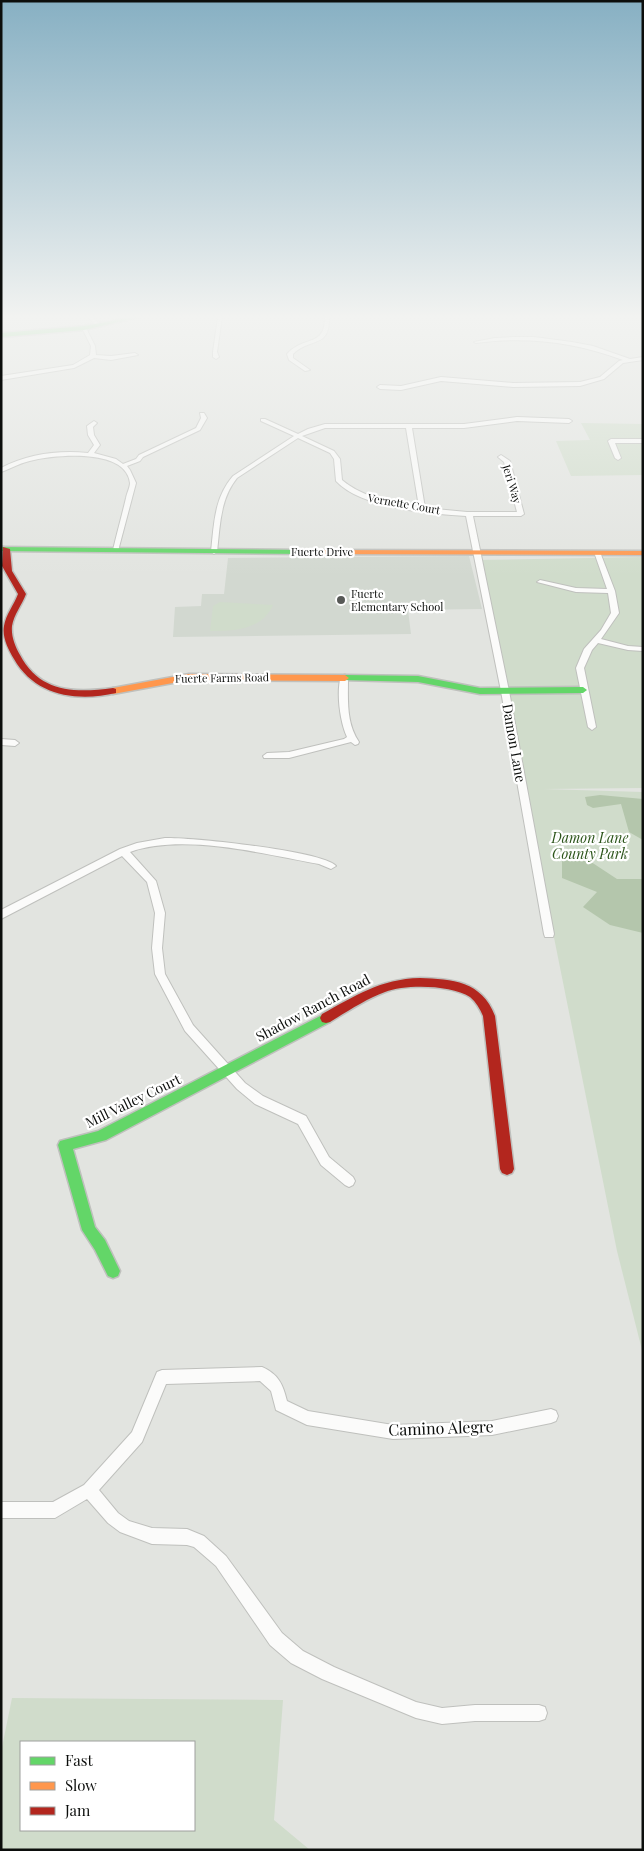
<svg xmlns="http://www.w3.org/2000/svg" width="644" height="1851" font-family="'Playfair Display',serif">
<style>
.built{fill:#d2d8d0}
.green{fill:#d0dccb;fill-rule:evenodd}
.forest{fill:#b4c6ac}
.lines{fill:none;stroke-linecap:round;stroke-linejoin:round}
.street-casing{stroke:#bfc0bd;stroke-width:2}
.fast-casing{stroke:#bfc0bd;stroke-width:3}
.slow-casing{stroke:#bfc0bd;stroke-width:3}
.jam-casing{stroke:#bfc0bd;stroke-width:3}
.street{fill:#fbfbfa;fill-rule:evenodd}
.fast{fill:#63d668;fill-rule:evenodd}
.slow{fill:#ff974d;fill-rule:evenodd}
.jam{fill:#b3261e;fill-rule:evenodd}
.poi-dot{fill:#575956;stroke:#fff;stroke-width:2}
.labels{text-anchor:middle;stroke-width:4.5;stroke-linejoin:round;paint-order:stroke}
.far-street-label{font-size:11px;fill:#0c0e0c;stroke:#fff}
.far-poi-label{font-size:11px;fill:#0c0e0c;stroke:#fff;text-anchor:start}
.street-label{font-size:14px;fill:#0c0e0c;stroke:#fff}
.park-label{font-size:14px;font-style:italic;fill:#2b5419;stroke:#fff}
.near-street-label{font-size:16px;fill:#0c0e0c;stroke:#fff}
</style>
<rect width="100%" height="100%" fill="#e2e4e0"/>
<path class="built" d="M469,556L482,609L408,610L411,634L173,637L175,607L201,606L202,594H224L228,558Z"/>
<path class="green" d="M581,423L643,424V475L571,476L556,441L590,440Z
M643,557V788L543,789L643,792V1354L617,1251L535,843L527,789L478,560Z
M220,602L273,605C262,630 234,631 210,631L213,606Z
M12,1698L283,1700L274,1820L310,1850H1V1752ZM194,1742V1830H21V1742Z"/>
<path class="forest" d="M600,795L643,799V840L629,832L621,804L593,808L587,805L585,797Z
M582,856L617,879H643V933L610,925L583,907L597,892L562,878V860Z"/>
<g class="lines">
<defs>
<path id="street" d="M88,317H92L100,325L96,326Z
M218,317H222L217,352L219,357L216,359L213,357V352Z
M325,317H329C330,349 310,337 293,354V358L310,370L305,371L289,360L287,354C304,335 325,348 325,317Z
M84,327L86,328L95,346L96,355L111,356L135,353L138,355L111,360L94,358L74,368L1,380V376L73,365L90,355L91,346L82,328Z
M514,337H534L572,342L593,346L630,359L643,357V360L623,363L604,379L580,386L513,387L441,381L401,390L380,389L377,387L380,385L401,386L441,377L513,383L580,382L600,377L619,361L623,360C575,342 527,336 476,343L474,342L495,338Z
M200,413H204L207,418L200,430L143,457L140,461L127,466L130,470L136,483L118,551L113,550C117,533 122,515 126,498C127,493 130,487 130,483C126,448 56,455 34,460C22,462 12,468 1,472V468C28,454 59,450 88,453L94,445L88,435L87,426L94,421L97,423L93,427L94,435L100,445L94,453L116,459L123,464L136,459L139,455L196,428L201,418Z
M517,417L569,419L572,421L569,423L517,421L464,428H412L425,508L467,512H517L504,462L498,457L501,455L510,461L524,514L521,516H473L509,691L554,934L553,937H545L544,934L501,691L466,516C430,514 361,508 336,481L334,459L330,453L298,438L237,478C220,499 220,526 217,552L214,554L211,552C214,524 214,498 233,476L294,436L261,421V419H265L298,434L308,429L325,424H464ZM325,428H406L419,507C392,502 363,498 342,480L340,459L334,451L302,436Z
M643,439V443H615L621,458L618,460L615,458L608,441L611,439Z
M595,551L600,552L615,591L619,613L601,639L628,646L643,647V651L628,650L598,643L592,650L584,668L596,727L592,730L588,727L576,668L584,649L601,630L611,613L608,593L576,592L537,582L540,580L576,588L607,589L594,552Z
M341,676H347L348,678C348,700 346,723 359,742L358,744L355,745L351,742L289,758H264L263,756L267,753L289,752L344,739L347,737C340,722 336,692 341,676Z
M1,739L15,740L19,743L15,746L1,745Z
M165,838C190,837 323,851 336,866L331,869L319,864C264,854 183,833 130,852L156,881L165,913L162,948L165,974L193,1025L245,1083L263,1096L306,1116L329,1157L353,1177L355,1181L353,1185L349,1187L345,1185L321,1165L298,1124L255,1104L237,1089L185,1031L155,974L152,948L155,913L147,882L122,856L1,919V910L120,849L137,843Z
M262,1367C278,1374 283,1384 287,1401L308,1411L393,1425L492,1421L551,1409L556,1411L558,1416L556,1421L551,1423L492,1435L393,1439L307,1425L276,1410L271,1391L260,1381L166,1384L142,1442L99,1490L118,1513L129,1521L152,1528L187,1529L204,1536L226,1556L282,1633L303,1651L334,1667L416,1702L442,1708L475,1705H539L545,1707L547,1713L545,1719L539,1721H475L442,1724L416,1718L322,1679L291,1663L270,1645L216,1566L194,1547L187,1545L152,1544L120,1532L108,1523L87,1499L55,1518H1V1502H53L84,1485L132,1432L157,1372L162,1370Z"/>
<path id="fast" d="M132,317H140L84,330L1,337V333L84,326Z
M1,547L306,550L310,552L306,554L1,551Z
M345,675L418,676L480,688L583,687L587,690L583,693L480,694L418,682L342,680V676Z
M326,1013L330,1014L332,1018L330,1022L106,1140L73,1149L95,1227L105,1240L120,1271L118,1276L113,1278L108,1276L95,1250L82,1230L58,1145L60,1141L98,1131Z"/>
<path id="slow" d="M303,550L643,551V555L306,554H303Z
M189,674L345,675L349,678L345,681L189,680L113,694L109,691L113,688Z"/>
<path id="jam" d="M3,547L10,549L12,571L26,594C22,605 14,614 12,626C11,636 15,646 20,655C40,693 75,693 113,688L116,689V693C77,702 35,696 14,659C8,649 2,637 4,626C6,614 14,605 18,594L2,566Z
M420,978C452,979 482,981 495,1016L514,1169L512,1173L507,1175L502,1173L500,1169L483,1016C480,1009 476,1002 470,997C451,985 406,984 385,992C366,999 348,1011 330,1022L326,1023L322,1022L320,1018L322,1014C355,996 380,979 420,978Z"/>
</defs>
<use href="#street" class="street-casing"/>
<use href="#fast" class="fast-casing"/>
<use href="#slow" class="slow-casing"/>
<use href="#jam" class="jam-casing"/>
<use href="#street" class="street"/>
<use href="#fast" class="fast"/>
<use href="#slow" class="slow"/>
<use href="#jam" class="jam"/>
</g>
<linearGradient id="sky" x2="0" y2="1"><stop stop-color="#87b0c3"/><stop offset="0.55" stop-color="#f2f3f1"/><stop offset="1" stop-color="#f2f3f1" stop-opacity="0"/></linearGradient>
<rect width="644" height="576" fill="url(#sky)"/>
<circle class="poi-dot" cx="341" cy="600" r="5"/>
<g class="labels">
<g class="far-street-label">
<text transform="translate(512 484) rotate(73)" y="4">Jeri Way</text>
<text transform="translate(404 504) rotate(10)" y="4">Vernette Court</text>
<text x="322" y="556">Fuerte Drive</text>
<text transform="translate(222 678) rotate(-1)" y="4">Fuerte Farms Road</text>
</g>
<g class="far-poi-label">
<text x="351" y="598">Fuerte<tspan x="351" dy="13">Elementary School</tspan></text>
</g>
<g class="street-label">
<text transform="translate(514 743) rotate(80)" y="5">Damon Lane</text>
<text transform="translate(313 1008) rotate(-28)" y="5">Shadow Ranch Road</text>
<text transform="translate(133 1101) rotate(-26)" y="5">Mill Valley Court</text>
</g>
<g class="park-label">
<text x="590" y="843">Damon Lane<tspan x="590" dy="16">County Park</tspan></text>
</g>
<g class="near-street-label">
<text transform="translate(441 1428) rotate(-2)" y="6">Camino Alegre</text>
</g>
</g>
<rect width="644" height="1851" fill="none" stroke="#0c0e0c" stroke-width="5"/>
<rect x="20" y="1741" width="175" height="90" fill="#ffffff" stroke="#9e9f9e"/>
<rect x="30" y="1757" width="25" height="8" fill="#63d668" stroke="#9e9f9e"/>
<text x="65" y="1766" font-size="15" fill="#0c0e0c">Fast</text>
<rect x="30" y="1782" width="25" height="8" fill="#ff974d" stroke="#9e9f9e"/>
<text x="65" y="1791" font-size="15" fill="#0c0e0c">Slow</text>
<rect x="30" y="1807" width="25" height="8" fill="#b3261e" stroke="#9e9f9e"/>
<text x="65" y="1816" font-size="15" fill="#0c0e0c">Jam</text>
</svg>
